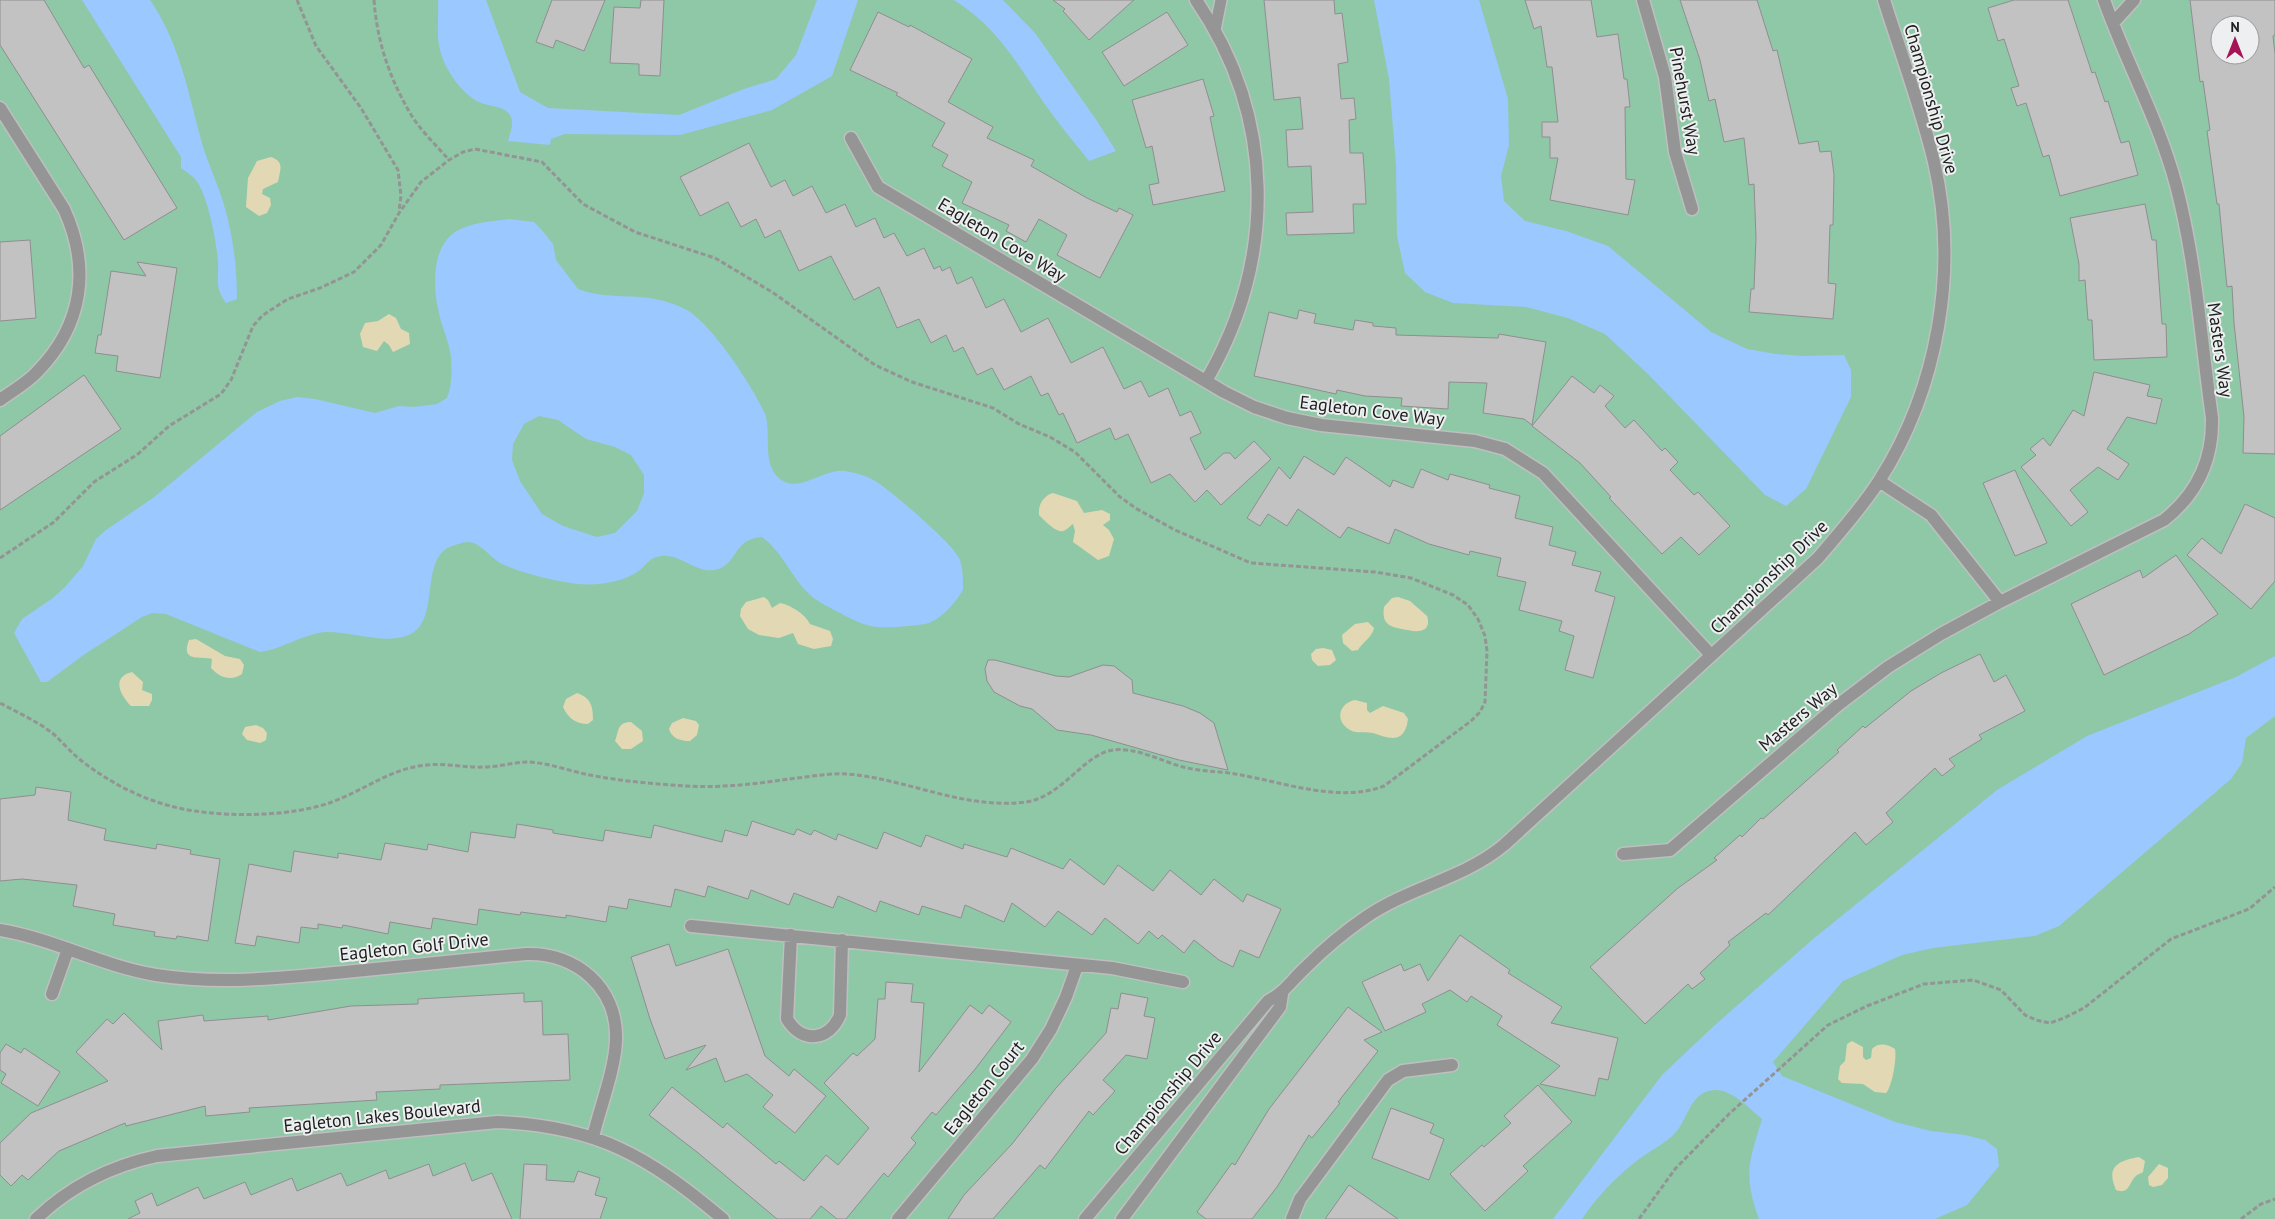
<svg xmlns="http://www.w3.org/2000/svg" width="2275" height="1219" font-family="'PT Sans',sans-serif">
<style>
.green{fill:#8fc8a7;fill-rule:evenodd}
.sand{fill:#e2d8b3}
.water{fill:#9bc8fe;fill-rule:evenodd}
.building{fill:#c2c2c3;stroke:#8f8e90;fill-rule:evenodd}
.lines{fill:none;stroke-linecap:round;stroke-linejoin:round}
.service-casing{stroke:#bebfbf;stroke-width:14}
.minor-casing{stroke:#bebfbf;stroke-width:15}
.path{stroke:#939494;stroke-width:3;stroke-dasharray:5 2.5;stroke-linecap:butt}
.service{stroke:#959596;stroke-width:11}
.minor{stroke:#959596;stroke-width:12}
.labels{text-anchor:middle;stroke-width:4;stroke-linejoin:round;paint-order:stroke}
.street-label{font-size:18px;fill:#1d1d1d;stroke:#eeeff0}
</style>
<rect width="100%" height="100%" fill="#e1e2e3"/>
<path class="green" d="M0,0H2275V1219H0ZM2220,25H2250V55H2220Z"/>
<path class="sand" d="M271,157C285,162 280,170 278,182L263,189L262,194L270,198L271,205L267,213L259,216L246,207L248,178L257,161Z
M389,314L396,318L401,329L409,333L410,344L393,352L389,345L384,341L377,351L363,347L360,334L365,323L378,321Z
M1053,493L1077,501L1084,513L1102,510L1110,514V520L1103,525L1109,530L1114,539L1109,556L1098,560L1073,542L1075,531L1073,524C1070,526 1067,530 1063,531C1056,533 1044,520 1039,515C1038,505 1043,496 1053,493Z
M764,597L768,600L772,608L780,603C791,605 805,614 810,624L830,631L833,639L831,646L814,649L798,644L793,633L779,638L759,635L748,629L740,616L741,609L746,602Z
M1398,597L1410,601L1427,616C1432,631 1419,633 1408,630C1393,627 1381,627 1384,607L1392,598Z
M1368,622L1374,628C1373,636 1362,643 1358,650L1352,651L1343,643L1342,635L1355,624Z
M196,639L225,656L240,659L244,665L242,674C231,682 219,677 211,668L212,659C201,656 180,663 189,640Z
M1323,648L1332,650L1336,660L1330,665L1318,666L1312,660L1311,654L1316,649Z
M132,672L143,682L142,690L152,694V700L149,706H131C120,695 111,677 132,672Z
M577,693C591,698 593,706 593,720L588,724C576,724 568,718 563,707L566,699Z
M1355,700L1367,703V710L1370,713L1383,706L1404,713L1408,719C1405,744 1390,739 1373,733C1365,731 1357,734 1350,730C1334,721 1339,703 1355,700Z
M683,718L696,721L699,725L697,735L690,741C681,741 672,739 669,729L672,723Z
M631,722L642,731L643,741L631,749H622L615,741C619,731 617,722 631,722Z
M256,725L263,728L267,733L266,740L260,743L247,740L242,734L245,727Z
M1852,1041L1863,1047V1057L1866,1060L1871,1058L1872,1049C1878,1042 1888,1044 1895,1049C1897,1058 1892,1087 1886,1093L1875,1092L1863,1084L1842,1083L1838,1079L1840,1066L1845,1061L1847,1044Z
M2139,1157L2145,1161L2143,1172C2140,1174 2137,1174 2135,1177C2129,1183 2129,1195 2116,1190C2106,1167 2117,1161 2139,1157Z
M2159,1164L2168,1168V1178L2162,1185L2153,1187L2149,1185L2148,1177Z"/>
<path class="water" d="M82,0H150C178,40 188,90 200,136C206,160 217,181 224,205C233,235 237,268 237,299L226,303C214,286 219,281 218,263C217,243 208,196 196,180C192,175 186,172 181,168V157Z
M438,0H486L520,92L548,108L679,115L744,89L776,79L796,55L817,0H858L832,76L772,110L680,135L565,134L551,139L550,145L508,141C510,133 515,123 510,115C503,105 489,107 479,102C461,93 445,70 440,50C436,35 439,16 438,0Z
M954,0H1003L1035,33L1095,118L1116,151L1089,161C1074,142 1058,123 1044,103C1016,62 997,27 954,0Z
M1374,0H1479L1508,99L1509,145L1501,176L1504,201L1525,221L1566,231L1608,246L1711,332L1747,349L1776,354L1804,356L1844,355L1851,370V397L1806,489L1786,506L1765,495L1648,374L1605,334L1568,318L1526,307L1453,303L1425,292L1405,273L1397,236L1396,165L1389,79Z
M509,219L534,222L540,228L553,244L556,260L578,289C600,298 626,295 649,298C661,300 674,303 685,309C710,321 754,388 765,414C772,433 761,464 780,479C799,494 824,468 845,471C856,473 868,476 877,482C893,493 954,544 960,560C963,569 963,581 963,590C955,603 945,615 931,622C925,625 916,625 909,626C877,629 867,628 840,613C827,606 815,601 805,590C789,572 781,551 762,537C733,539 738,563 718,569C698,576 681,553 661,556C649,558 648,563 640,570C625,582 597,586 578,584C553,581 525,574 502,564C490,558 481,542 467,542C463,542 456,545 452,546C420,557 439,615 414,632C393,647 353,632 328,632C303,633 284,649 260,652L166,614L152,613L142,617L85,654L47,682H41L14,633L22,619L53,598L65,587L83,566L96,539L106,530L153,498L257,412L280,401L297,397L315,399L375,413L399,406L414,407L437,404L447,398C452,385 452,371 451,357C449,341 442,328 439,313C432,285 431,240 463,228C477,222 494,221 509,219ZM539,416L558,420L586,439L615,447L631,455L644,475V493L637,511L615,533L597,537L563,526L542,514L520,481L512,460L513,444L524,424Z
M2275,656V716L2246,738L2242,763L2231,779L2059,926L2035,936L1933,948L1902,955L1843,981L1773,1062L1782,1076L1895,1122L1931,1131L1965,1135L1985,1140L1997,1149L1999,1166L1967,1205L1935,1219H1759C1743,1174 1749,1163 1762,1119C1750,1109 1732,1089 1714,1090C1691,1092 1688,1117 1677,1131C1665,1145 1648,1151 1634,1163C1615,1178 1596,1198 1582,1219H1553L1662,1075L1715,1025L1812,940L1997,790L2087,736L2236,677Z"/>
<path class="building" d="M0,0H44L84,68L89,65L177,208L124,240L0,45Z
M552,0H605L584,51L556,40L553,48L536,42Z
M641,0H664L660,76L639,75V64L610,63L614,7L640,8Z
M1053,0H1134L1089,40L1063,11L1065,9Z
M1264,0H1334L1335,14L1342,13L1348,62L1338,64L1341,99L1354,98L1356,119L1349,120L1350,153H1363L1365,183L1366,204H1353L1354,233L1287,235L1286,213L1313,212L1311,166L1288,167L1286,130L1303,129L1300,97L1274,100Z
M1525,0H1591L1597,37L1618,34L1624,79H1627L1630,107H1625L1626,179L1635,180L1628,215L1550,200L1558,158H1550V137H1542V122H1558L1552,67H1547L1541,26L1534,29Z
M1680,0H1757L1773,51L1777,50L1799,144L1818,141L1820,152L1831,151L1834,175L1833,225H1830L1828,283L1836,284L1833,319L1749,312L1751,289H1754L1756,238L1754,184L1749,185L1744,138L1724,142L1715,99L1709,101L1700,60Z
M2014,0H2068L2092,73L2095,72L2105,102L2108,101L2121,143L2129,141L2138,175L2060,196L2049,155L2043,157L2026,103L2017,106L2011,88L2019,86L2004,39L1998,41L1988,8Z
M2190,0H2275V35L2273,36L2275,54V454L2243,453L2244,417L2234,323L2232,286L2227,287L2219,204H2217L2207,131L2210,130L2203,81L2200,82ZM2220,25H2250V55H2220Z
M878,12L909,27L910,25L972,59L948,102L993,127L987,138L1034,160L1031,166L1087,198L1117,212L1119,208L1133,215L1100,278L1057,255L1067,235L1039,219L1026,242L1006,231L1009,225L962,203L972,182L942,166L948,155L932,146L945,123L896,95L898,93L850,70Z
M1167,12L1188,45L1124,86L1102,52Z
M1203,79L1214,116L1210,117L1225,191L1153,205L1149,185L1159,183L1152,146L1146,148L1132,100Z
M749,143L771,187L785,180L793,196L812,186L826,213L845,204L856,227L875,218L884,238L894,233L907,256L924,248L934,269L940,266L942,271L950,267L957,284L972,277L986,308L1004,299L1021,332L1048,318L1071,363L1103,347L1124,389L1141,381L1149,397L1168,388L1180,416L1191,411L1201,433L1190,438L1205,470L1224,453H1230L1235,459L1254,441L1271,459L1221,505L1207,490L1195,502L1170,474L1151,483L1128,434L1115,440L1110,428L1077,443L1063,413L1059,415L1048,393L1041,396L1031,376L1004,390L992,368L977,375L963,347L954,352L946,335L931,343L919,319L897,328L879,287L854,300L831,256L799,271L780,230L765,238L756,219L741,227L728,202L700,216L680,177Z
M2145,204L2152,240H2156L2162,324H2166L2167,357L2094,360L2092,320H2088L2085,280L2079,281V264L2070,218Z
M30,240L36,318L0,321V242Z
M137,262L177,268L160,378L116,371L118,356L95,353L98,335H101L111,271L146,276Z
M1299,310L1316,314L1314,323L1353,330L1355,320L1373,323V326L1396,328V335L1498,338L1499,334L1546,342L1532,425L1524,419L1483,413L1487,383L1449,382L1448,409L1401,406L1402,398L1365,396L1337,390L1336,394L1254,376L1269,312L1297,319Z
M2094,372L2150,385L2147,396L2162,399L2156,424L2127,417L2107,449L2129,464L2118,480L2098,467L2070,490L2088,512L2071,526L2021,467L2036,455L2030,449L2043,438L2050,446L2073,410L2084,416Z
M84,375L121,429L0,510V436Z
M1572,376L1594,393L1600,385L1614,396L1605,406L1625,428L1634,420L1662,451L1665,448L1678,462L1670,470L1694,495L1698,492L1730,526L1699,555L1681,537L1662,554L1609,498L1611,497L1580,463L1532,426Z
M1304,456L1334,475L1346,457L1390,487L1393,480L1413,488L1421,469L1448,480L1450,474L1490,485L1489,488L1520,496L1515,518L1553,527L1549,545L1576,552L1572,565L1601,572L1595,591L1615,597L1593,678L1565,670L1574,636L1559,631L1562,621L1519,610L1526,582L1497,576L1501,558L1470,551L1469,555L1429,544L1395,529L1389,544L1348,527L1340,538L1298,509L1287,526L1268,514L1260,526L1247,518L1279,467L1290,479Z
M2015,470L2047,543L2015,556L1983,483Z
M2245,504L2275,518V581L2251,609L2187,555L2202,538L2221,554Z
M2176,555L2218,614L2189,634L2104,675L2071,604L2140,570L2143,578Z
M1980,654L1994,682L2006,675L2025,711L1979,735L1982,739L1949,759L1955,766L1942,776L1935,768L1886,813L1893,822L1866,845L1855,832L1768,915L1766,913L1728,942L1730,945L1700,973L1705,979L1692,989L1688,984L1645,1024L1590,967L1678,888L1717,860L1714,858L1740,835L1742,837L1761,818L1763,819L1839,752L1837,750L1863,726L1865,728L1911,691L1941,673Z
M988,660H995L1056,676L1069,677L1103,665L1114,666L1132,680L1133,693L1183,706L1200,713L1214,723L1228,770L1179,760L1091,735L1057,730L1032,709L1020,706L994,692L987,681L985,669Z
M36,787L71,792L68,820L106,829L104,840L156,849L157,844L191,850L190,854L220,859L208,941L177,936L176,939L154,936L155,932L113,925L115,914L73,906L77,885L22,879L0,881V799L35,795Z
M752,821L794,835L797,829L811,835L814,830L836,840L838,834L877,849L884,832L921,847L926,835L963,849L964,844L1007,857L1011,848L1063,869L1070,859L1104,885L1118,865L1153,891L1170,870L1201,895L1214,879L1243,902L1247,894L1281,909L1259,958L1240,950L1233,967L1219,960L1194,940L1184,953L1162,935L1158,939L1149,931L1138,944L1105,918L1092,935L1058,911L1045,927L1012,903L1004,922L965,905L961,918L922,906L919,915L880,901L876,912L838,896L833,908L794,893L789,905L751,890L748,899L708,886L705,897L675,889L671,907L629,899L627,909L609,906L606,922L566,915V918L521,912L520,915L479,909L477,925L433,918L431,929L390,922L388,934L343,925L342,928L318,924V929L301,927L299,943L257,936L255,946L235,943L249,864L291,872L294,851L338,858V853L381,860L385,843L427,850L428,844L468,852L471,832L515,838L517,824L553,830V833L603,841L605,830L651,838L654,825L722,842L725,830L747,836Z
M1460,935L1510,970L1508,973L1562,1007L1551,1023L1618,1038L1608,1080L1599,1078L1595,1096L1540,1084L1560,1066L1497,1025L1502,1016L1471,996L1467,1002L1450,990L1422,1004L1426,1012L1385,1031L1362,982L1401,964L1404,971L1420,964L1428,981Z
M669,944L676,966L728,949L765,1056L789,1076L794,1069L826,1096L795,1133L763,1107L773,1095L747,1074L725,1082L716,1058L686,1070L706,1045L665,1059L650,1019L631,957Z
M886,982L913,984L911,1002L924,1003L919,1072L970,1005L982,1014L989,1005L1011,1022L976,1068L936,1115L932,1112L911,1138L916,1143L888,1177L884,1173L846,1219H837L821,1206L810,1219H777L697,1152L649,1115L672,1087L723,1128L727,1123L776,1164L779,1161L804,1181L826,1155L838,1165L869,1128L824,1083L853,1053L857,1056L875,1039L878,999H885Z
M524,993V1002L542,1001L543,1035L568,1034L570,1080L440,1085V1089L376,1092L377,1100L249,1108L250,1112L206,1116L205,1106L126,1126L125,1123L59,1151L28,1180L22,1175L11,1186L0,1175V1143L31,1113L108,1081L76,1052L107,1019L113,1024L124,1013L162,1050L158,1021L203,1015L204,1021L268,1016V1020L351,1006L418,1004V999Z
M1121,993L1148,998L1144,1016L1155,1018L1147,1059L1126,1055L1103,1080L1115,1091L1093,1115L1089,1111L1045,1169L1040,1165L993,1219H948L964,1195L1012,1144L1056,1088L1106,1033L1111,1008L1118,1009Z
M1348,1007L1382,1032L1364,1040L1378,1051L1338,1102L1340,1103L1312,1138L1309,1135L1277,1187L1252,1219H1206L1197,1212L1232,1163L1235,1165L1269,1109Z
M6,1044L21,1053L24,1048L60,1072L38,1106L1,1083L6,1074L0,1070V1053Z
M1538,1085L1572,1122L1523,1166L1528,1171L1485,1211L1450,1174L1482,1145L1484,1147L1511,1123L1504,1116Z
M1391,1108L1434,1124L1430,1133L1444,1139L1429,1180L1372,1158Z
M465,1163L472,1181L492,1173L512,1219H128L140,1213L135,1201L152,1193L157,1206L198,1187L204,1199L245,1182L251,1195L292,1178L297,1191L341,1173L347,1186L386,1170L389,1179L429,1164L433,1176Z
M524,1164L547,1165L546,1180L574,1182L578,1171L600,1178L595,1195L607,1198L600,1219H520Z
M1349,1185L1398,1219H1325Z"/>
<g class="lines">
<defs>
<path id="service" d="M1215,30L1221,0"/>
<path id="minor" d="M1196,0C1276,117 1277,259 1206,381
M1643,0L1665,77L1675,152L1692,209
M2113,23L2134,0
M0,108L64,209C91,268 83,325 37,372C27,383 12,391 0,400
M851,138L878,187L1224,392L1254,407L1287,418L1321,425L1475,441L1505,449L1543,473L1711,655
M1879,481L1931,515L2000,602
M1623,854L1670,850L1838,705L1888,667L1941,634L2000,602L2164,520C2197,494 2213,461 2212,418C2201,341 2196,260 2176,185C2159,121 2126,62 2104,0
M691,926L1112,968L1183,982
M0,930C54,939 102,966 156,975C220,985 282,978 345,972C405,966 466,960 526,954C576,952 618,988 616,1040C615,1070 600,1107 593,1137
M791,935L787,1019C802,1044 829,1041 840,1015L842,940
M52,994L68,949
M36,1219C70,1186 111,1166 157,1156L497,1122C597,1126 648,1156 723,1219
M898,1219L1032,1059L1051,1029L1066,997L1077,966
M1085,1219L1268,1001C1285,992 1291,981 1305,968C1324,949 1344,932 1366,917C1410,887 1463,879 1504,845L1818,558C1839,533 1861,509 1879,481C1938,389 1959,269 1934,162C1921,107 1901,54 1884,0
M1122,1219L1280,1007L1282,994
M1292,1219L1300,1199L1388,1080L1403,1071L1452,1065"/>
</defs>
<use href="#service" class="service-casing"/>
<use href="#minor" class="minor-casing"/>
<path class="path" d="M297,0L316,46L361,108L398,170L401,196L399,210
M374,0C377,41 389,77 410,113C420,130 436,145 449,160
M0,558L54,522L94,482L138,454L169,426L221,394L231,380L253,326L263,315L288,299L320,288L354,272L381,245L399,213L421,182L449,160L463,152L475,149L542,162L583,204L635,232L715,258L772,292L875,365L912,382L993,408L1019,424L1050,437L1075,452L1120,497L1137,509L1175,530L1251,563L1375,572L1411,578L1453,595L1468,605L1478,619L1485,636L1487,651L1485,702L1480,712L1471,721L1384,786C1341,803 1285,783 1241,775C1222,771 1202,772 1183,767C1161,761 1136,747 1113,750C1084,754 1062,797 1026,802C964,810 908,779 847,774C827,773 808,777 789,779C755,784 721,788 687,786C654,784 618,781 585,774C567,770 548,763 528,762C514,762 499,767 485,767C465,768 446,763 427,765C391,768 365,790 332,802C294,816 235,817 195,811C153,805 116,787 83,762C71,753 62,741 51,732C36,721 17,712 0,703
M1639,1219L1675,1169L1729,1114L1828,1025L1867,1006L1924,984L1973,980L2001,990L2025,1015L2036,1020L2050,1023L2064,1018L2084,1008L2171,939L2249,909L2275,887
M2241,1219L2261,1204L2275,1199"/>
<use href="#service" class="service"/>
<use href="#minor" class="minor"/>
</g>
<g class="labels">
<g class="street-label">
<text transform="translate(1931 99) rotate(74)" y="6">Championship Drive</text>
<text transform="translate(1685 101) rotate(80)" y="6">Pinehurst Way</text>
<text transform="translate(1002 240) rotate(31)" y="6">Eagleton Cove Way</text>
<text transform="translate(2220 350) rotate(82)" y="6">Masters Way</text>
<text transform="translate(1372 411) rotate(7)" y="6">Eagleton Cove Way</text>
<text transform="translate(1769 577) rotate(-44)" y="6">Championship Drive</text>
<text transform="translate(1798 717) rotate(-40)" y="6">Masters Way</text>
<text transform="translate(414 947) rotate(-6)" y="6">Eagleton Golf Drive</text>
<text transform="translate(984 1088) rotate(-51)" y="6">Eagleton Court</text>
<text transform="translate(1168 1093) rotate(-50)" y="6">Championship Drive</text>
<text transform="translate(382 1116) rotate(-6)" y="6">Eagleton Lakes Boulevard</text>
</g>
</g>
<g transform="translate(2235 40)"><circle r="24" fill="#eeeff0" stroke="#9a9b9c"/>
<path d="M0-4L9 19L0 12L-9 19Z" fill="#a41456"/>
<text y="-8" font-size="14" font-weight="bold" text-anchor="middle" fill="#1d1d1d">N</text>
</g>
</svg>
